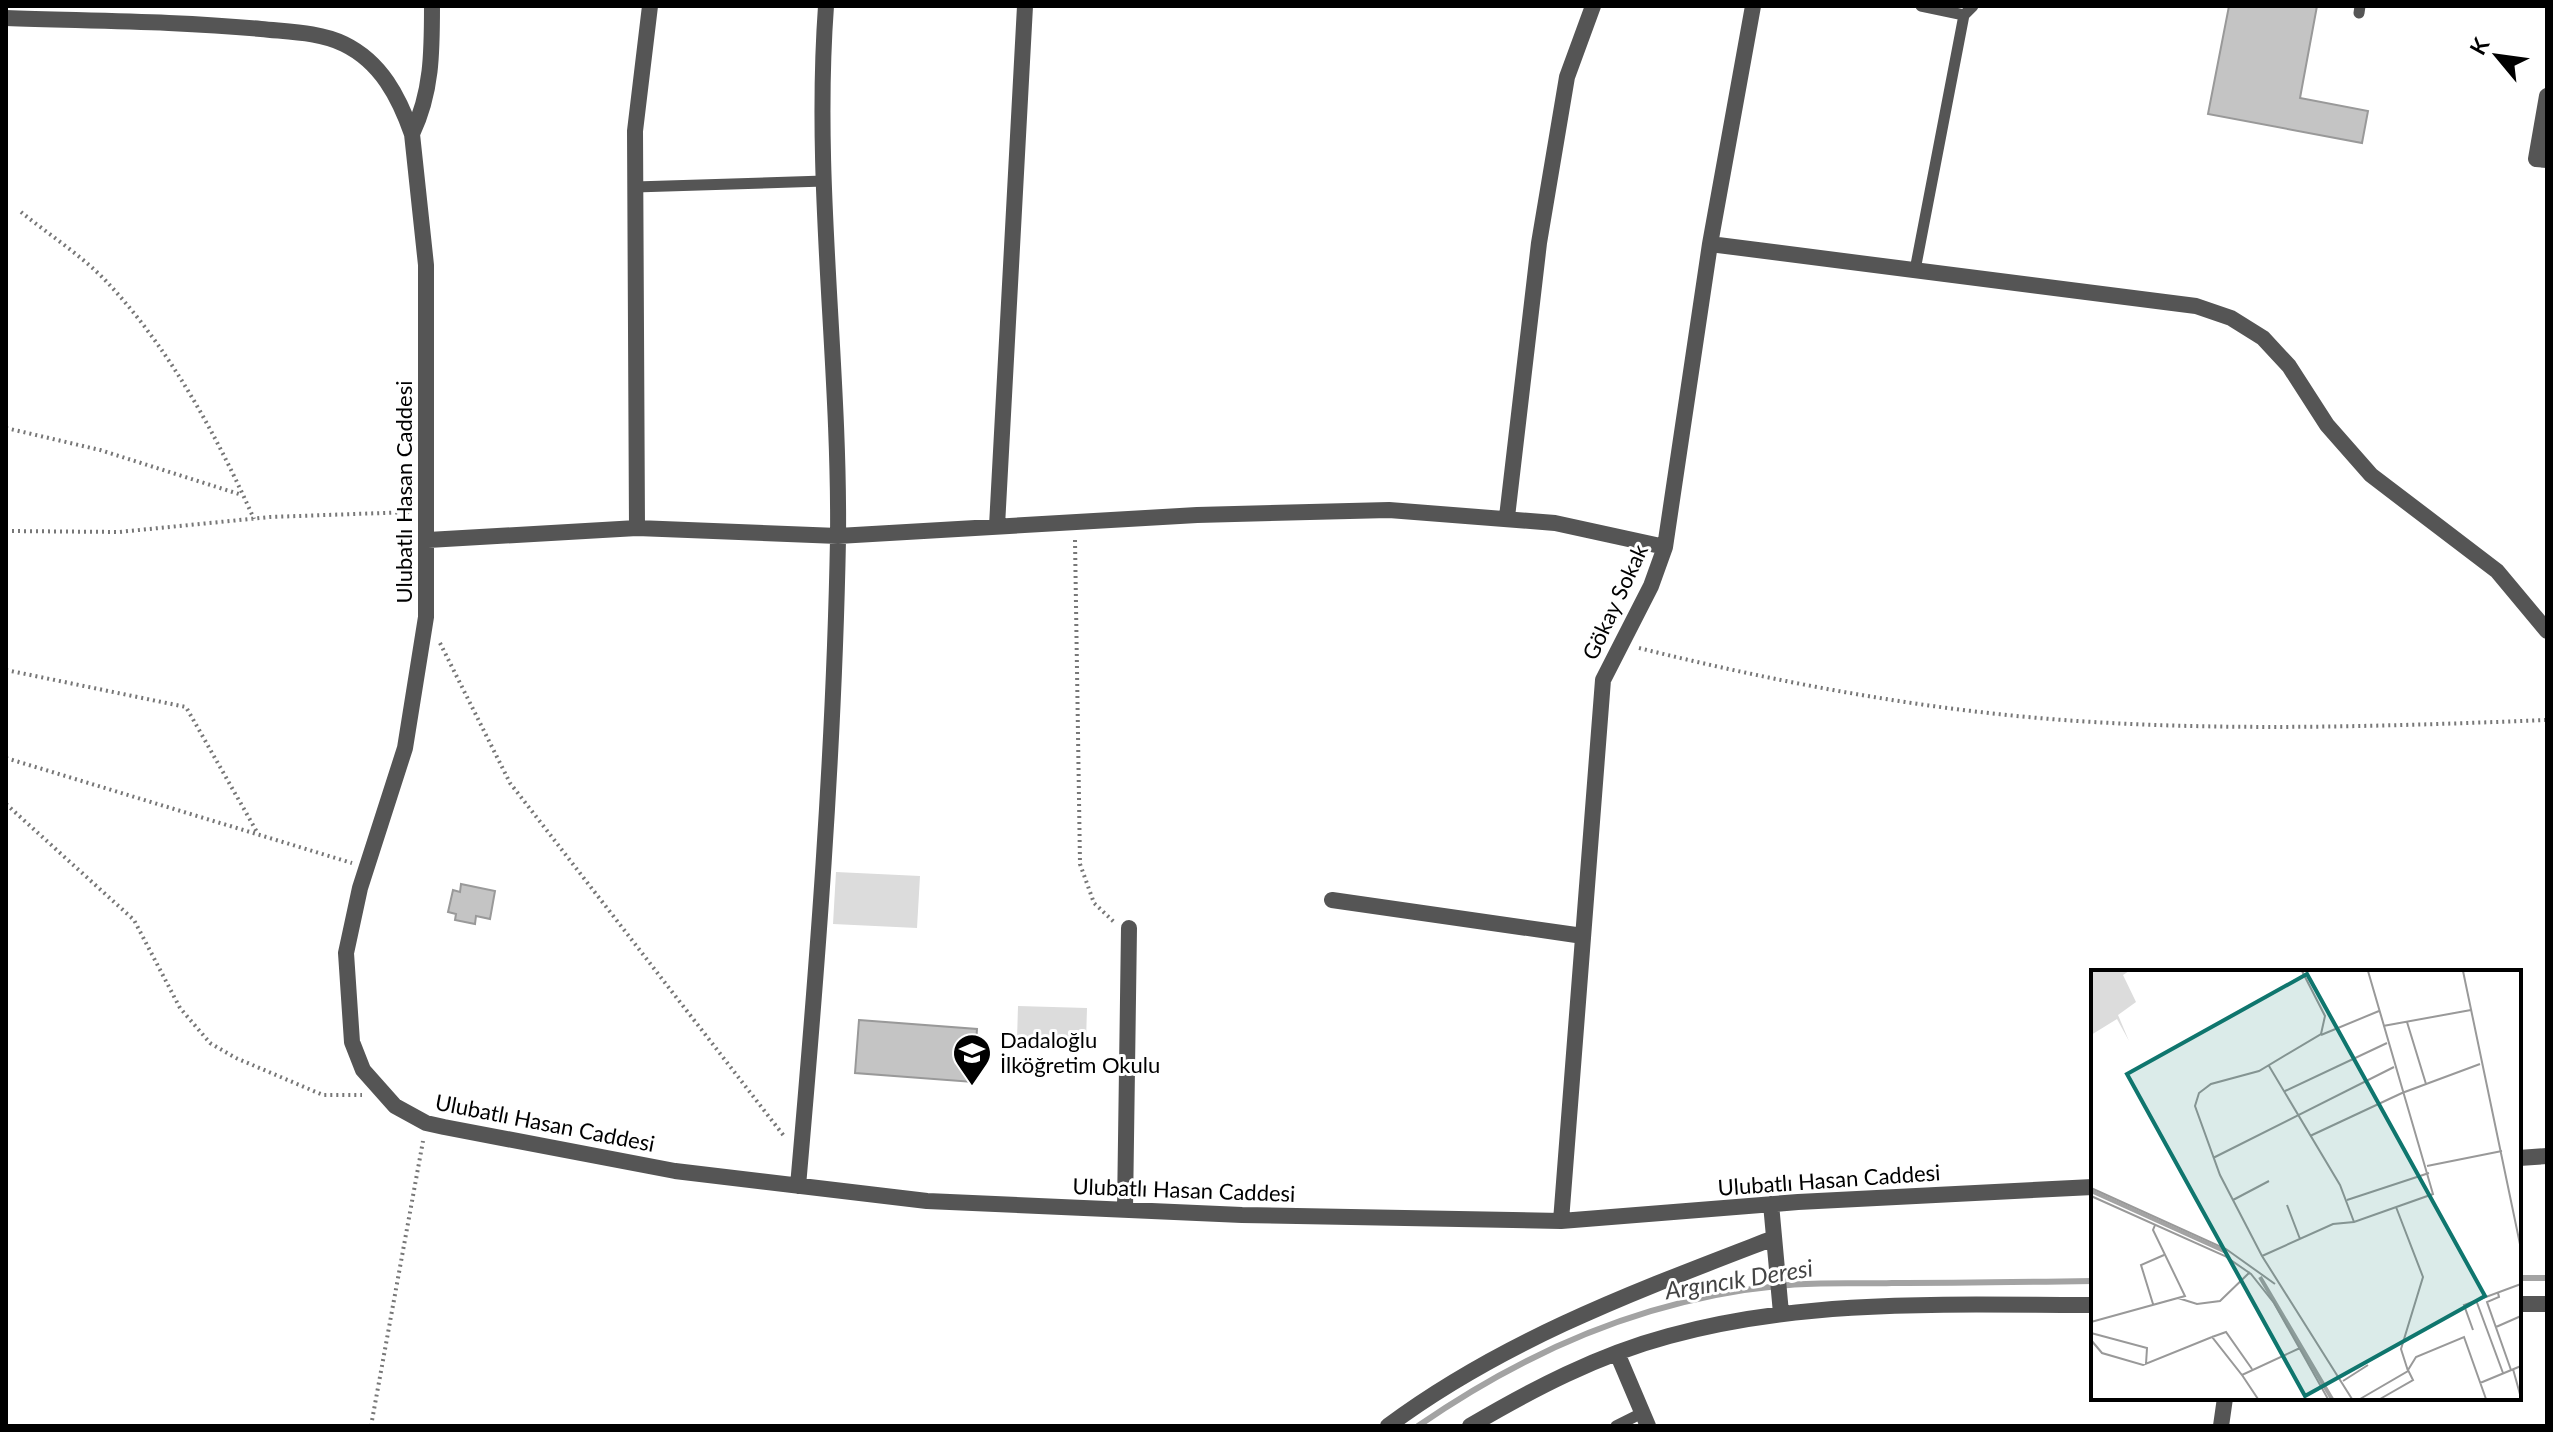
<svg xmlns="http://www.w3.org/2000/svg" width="2553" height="1432" font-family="Lato,sans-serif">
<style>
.green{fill:#dcdcdc}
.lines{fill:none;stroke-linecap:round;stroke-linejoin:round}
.stream{stroke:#a3a3a3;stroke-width:6}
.building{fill:#c4c4c4;stroke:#999;stroke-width:2}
.path{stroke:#777;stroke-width:4;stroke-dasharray:2 4;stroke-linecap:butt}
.service{stroke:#555;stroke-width:11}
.minor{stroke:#555;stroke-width:16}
.labels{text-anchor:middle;stroke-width:6;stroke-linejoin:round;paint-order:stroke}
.street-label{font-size:22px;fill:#000;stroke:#fff}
.poi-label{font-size:22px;fill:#000;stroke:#fff;text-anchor:start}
.water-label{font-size:24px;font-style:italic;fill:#444;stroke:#fff}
.inset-river{fill:none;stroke:#a3a3a3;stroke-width:4}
.inset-road{fill:none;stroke:#999;stroke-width:2}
.view{fill:#0f766e;fill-opacity:0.15;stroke:#0f766e;stroke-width:4}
.inset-edge{fill:none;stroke:#000;stroke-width:4}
</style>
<rect width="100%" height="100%" fill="#fff"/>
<path class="green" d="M836,872L920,876L917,928L833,924Z
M1018,1006L1087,1008L1086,1042L1017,1040Z"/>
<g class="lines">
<path class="stream" d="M2519,1278H2547
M1418,1426C1529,1349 1652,1296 1789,1285C1823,1282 1858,1284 1892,1283C1959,1283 2026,1282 2093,1281"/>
</g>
<path class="building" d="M2229,6H2317L2300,98L2368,111L2362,143L2208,114Z
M461,884L495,891L490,919L476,916L475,924L455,920L456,914L448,912L453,890L460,892Z
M859,1020L977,1029L973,1082L855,1073Z"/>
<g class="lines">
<path class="path" d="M21,212C48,234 81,255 106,281C170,349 216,434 254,519
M6,428L100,450L242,495
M6,531L119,532L270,517L411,512
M1075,540L1080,864L1094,903L1115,923
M440,643L510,783L784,1136
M1639,648C1788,685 1940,713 2093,722C2244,731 2396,726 2547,720
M6,670L186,707L257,832
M6,758L352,863
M6,804L134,920L180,1008L210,1043L236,1058L323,1095H362
M371,1426L423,1141"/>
<path class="service" d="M1921,6L1964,15
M2359,13L2360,6
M635,187L824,181
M1915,270L1964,15L1973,6
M1616,1426L1642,1413"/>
<path class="minor" d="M6,18C91,21 177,21 261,29C289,32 319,32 344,44C381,62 399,97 412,134L426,265V617L405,748L360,888L346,953L352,1042L363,1070L395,1106L426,1123L444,1127L675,1171L927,1201L1242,1215L1561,1221L1798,1202L2093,1187
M2547,96L2536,159L2547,160
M412,134C432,92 432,52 432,6
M1710,244L2196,306L2231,318L2263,338L2289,366L2327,425L2371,475L2497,571L2547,631
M1507,517L1539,243L1567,77L1593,6
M997,526L1025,6
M637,528L635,131L650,6
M428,540L637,528L838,536L1197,515L1389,510L1555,523L1665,547
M1332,900L1583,936
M2519,1158L2547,1156
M798,1186C817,970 834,755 838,539C840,361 813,184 826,6
M1771,1204L1781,1313
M1125,1210L1129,928
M1561,1221L1603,680L1651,586L1665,547L1710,244L1753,6
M2519,1304H2547
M1617,1353L1648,1426
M1388,1426C1505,1339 1639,1290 1774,1238
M1470,1426C1533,1389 1598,1355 1669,1336C1808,1298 1951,1305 2093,1305
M2221,1426L2225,1398"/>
</g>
<defs>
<symbol id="school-pin" viewBox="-11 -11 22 30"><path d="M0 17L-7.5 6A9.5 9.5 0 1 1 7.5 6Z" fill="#000" stroke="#fff"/><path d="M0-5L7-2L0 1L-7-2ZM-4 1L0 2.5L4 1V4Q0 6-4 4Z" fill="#fff"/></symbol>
</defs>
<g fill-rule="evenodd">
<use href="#school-pin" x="950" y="1031" width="44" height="60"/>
</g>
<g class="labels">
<g class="street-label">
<text transform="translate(404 492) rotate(-90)" y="8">Ulubatlı Hasan Caddesi</text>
<text transform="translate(1615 602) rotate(-65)" y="8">Gökay Sokak</text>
<text transform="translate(545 1123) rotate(11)" y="8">Ulubatlı Hasan Caddesi</text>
<text transform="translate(1829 1180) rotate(-4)" y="8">Ulubatlı Hasan Caddesi</text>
<text transform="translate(1184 1190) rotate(2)" y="8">Ulubatlı Hasan Caddesi</text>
</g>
<g class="poi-label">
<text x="1000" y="1048">Dadaloğlu<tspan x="1000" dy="25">İlköğretim Okulu</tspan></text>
</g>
<g class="water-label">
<text transform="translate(1739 1280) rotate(-9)" y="8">Argıncık Deresi</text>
</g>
</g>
<g transform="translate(2091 970)">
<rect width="430" height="430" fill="#fff"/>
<path d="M0,1H38L32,5L45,32L27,45L38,71L26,49L0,65Z" fill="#dcdcdc"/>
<path class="inset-river" d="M0,221L135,282M169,307L241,429"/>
<path class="inset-road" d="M211,1L234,46L230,64L168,101L120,114L108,123L104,136L129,205L171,286L261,429M372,1L430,279M316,52L335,114M292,56L380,40M230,65L288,41M178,96L249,215L263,252M194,121L296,73M219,166L311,123L389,94M122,188L303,97M336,196L411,181M0,218L135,279L184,314M0,226L134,286L160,304L183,333L237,429M142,230L178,211M256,230L338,203M196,235L209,269M171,286L242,254L263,252L342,224L277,1M407,323L408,327L396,332L420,400M87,328L106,334L129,331L159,302M385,330L412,403M62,334L50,295L73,285M0,352L94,326L62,260L64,255M405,357L430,346M382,360L373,335L430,314M0,363L56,378L55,394M121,367L135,362L161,399M0,370L11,383L52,395L121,367L151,405L209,378M422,399L430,428M151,405L167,429M252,411L277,395M389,413L430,396M269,429L317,401L310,379L332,307L305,237M289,429L322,410L317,400L325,387L373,367L395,429"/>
<path class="view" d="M216,4L394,326L214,426L36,104Z"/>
<rect width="430" height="430" class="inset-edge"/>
</g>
<rect width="2553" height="1432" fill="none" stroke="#000000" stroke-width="16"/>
<g transform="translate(2497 56) rotate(299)" stroke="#ffffff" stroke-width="6" paint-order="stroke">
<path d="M0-6L14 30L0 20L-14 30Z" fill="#000000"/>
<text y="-12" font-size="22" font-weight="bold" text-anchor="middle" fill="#000000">K</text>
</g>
</svg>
